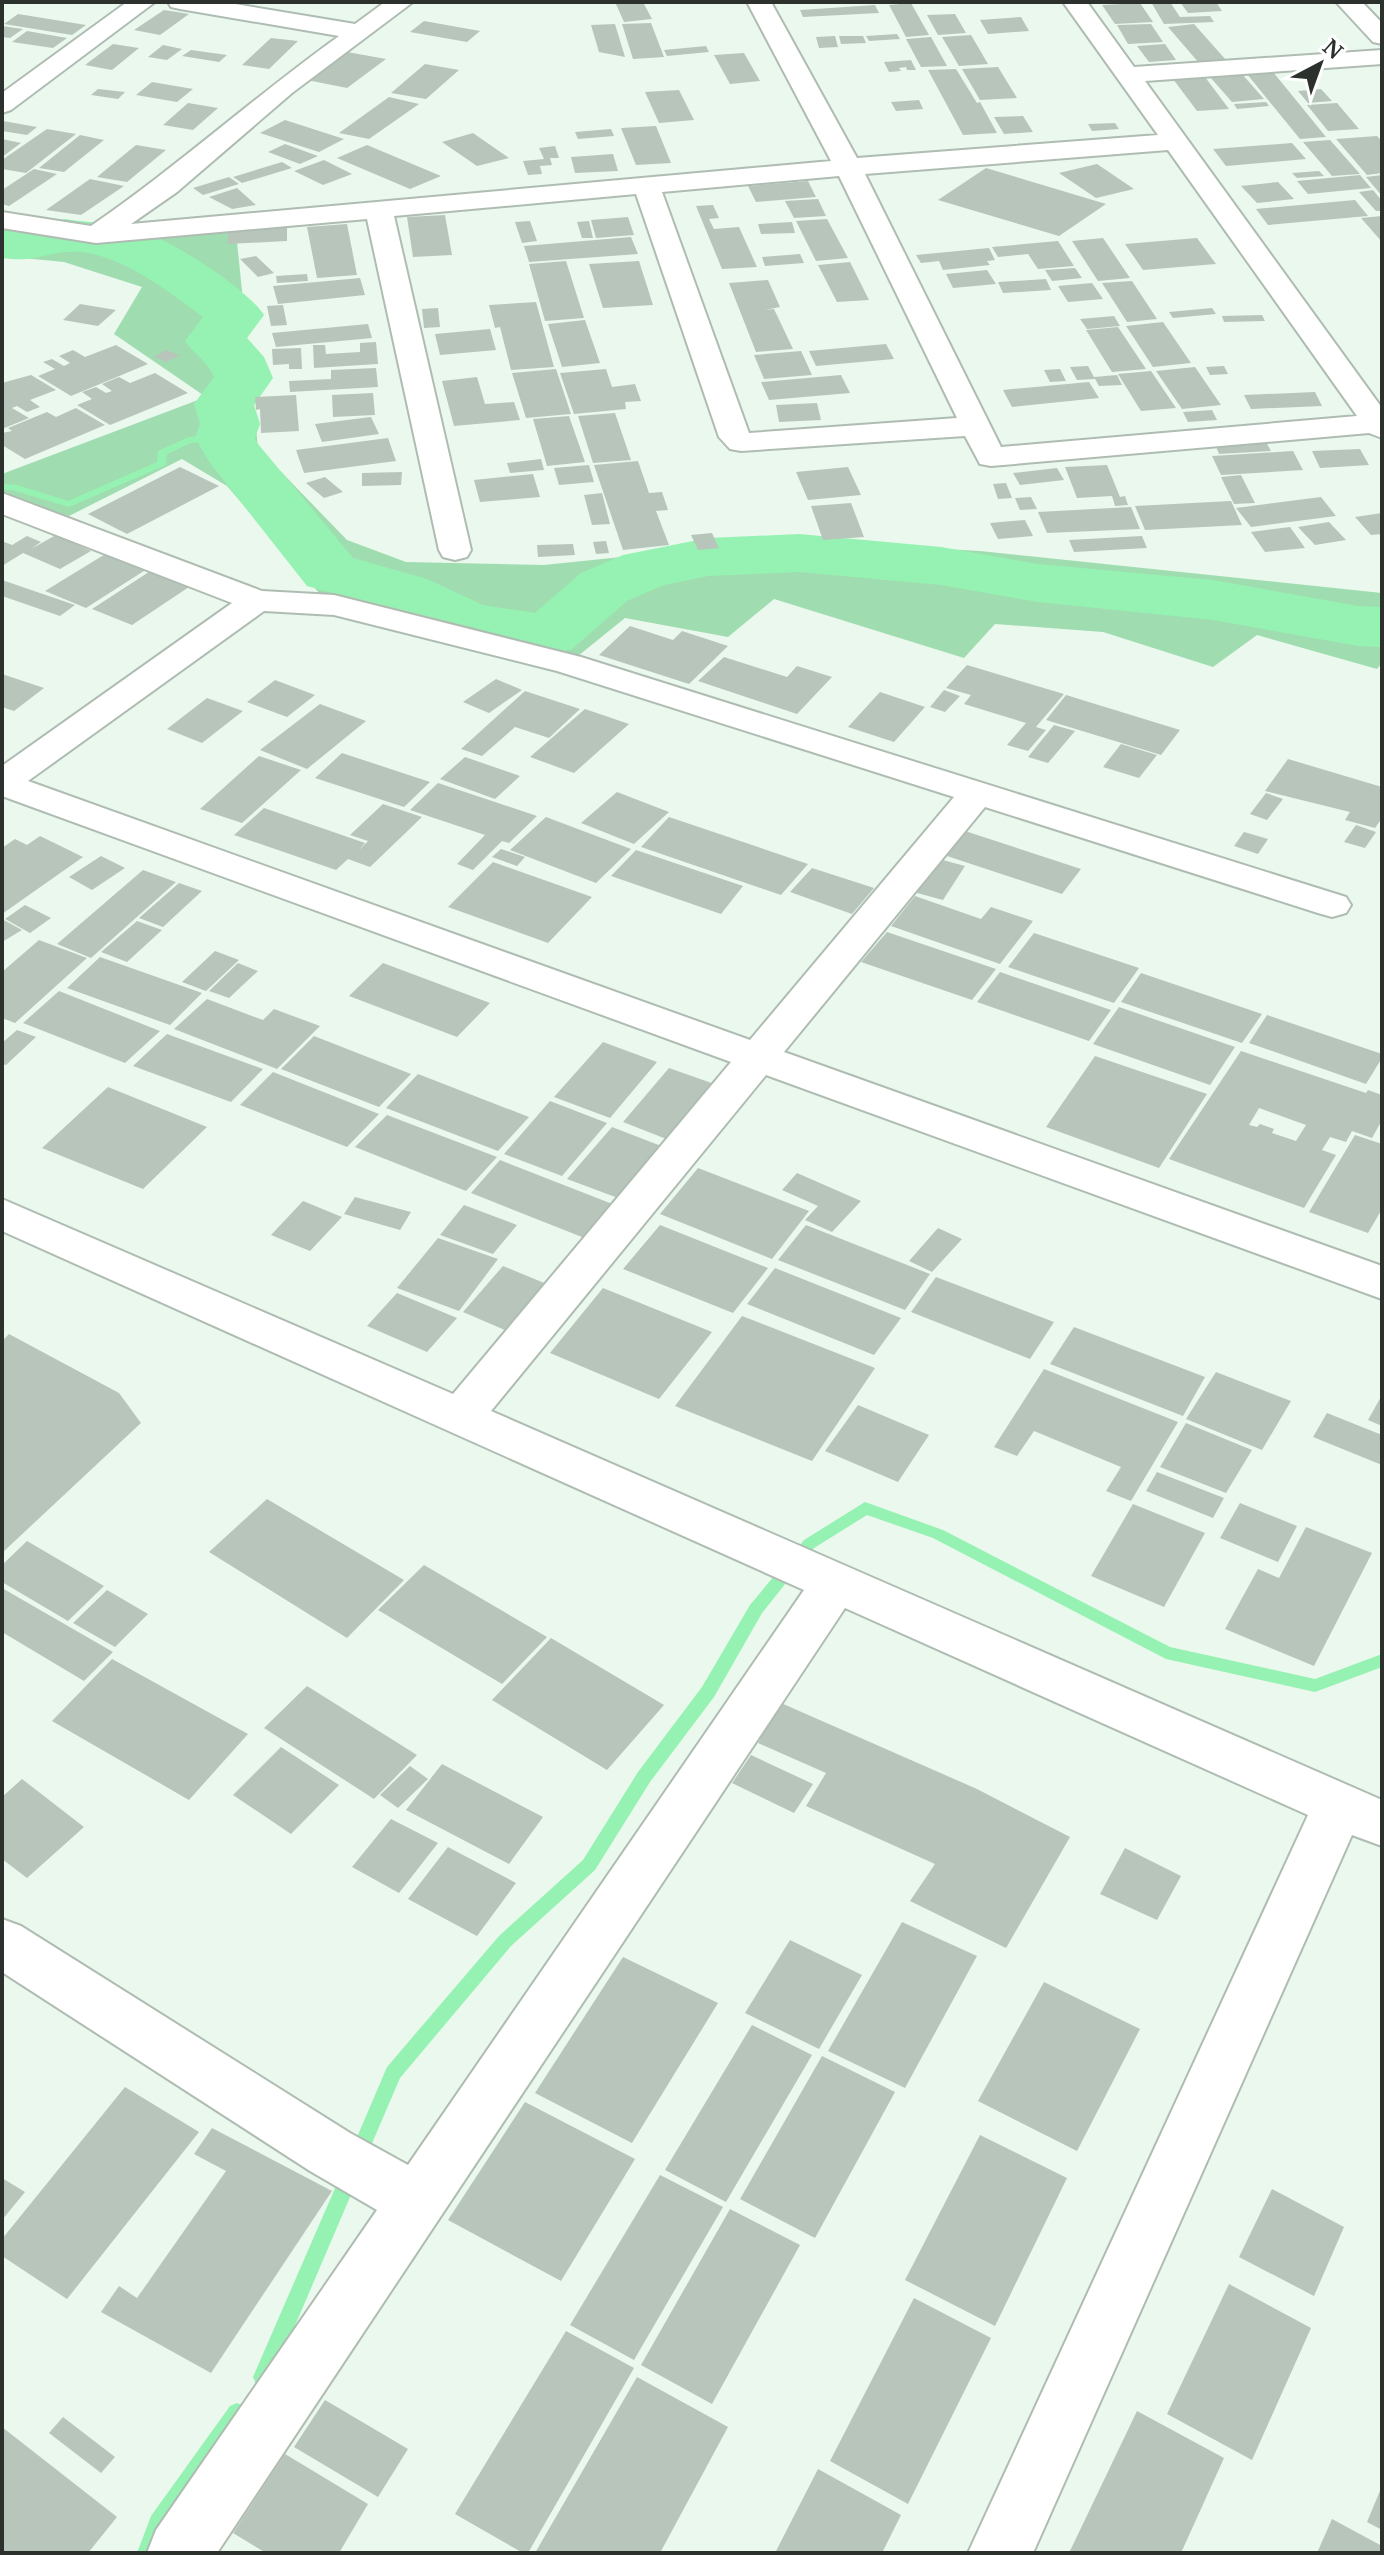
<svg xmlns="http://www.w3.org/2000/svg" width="1384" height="2555" font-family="'Noto Serif',serif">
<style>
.green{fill:#9fddb0}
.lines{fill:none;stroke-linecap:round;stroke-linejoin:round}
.stream{fill:#96f2b2;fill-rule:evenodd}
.river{fill:#96f2b2;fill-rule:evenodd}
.building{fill:#b8c5bb;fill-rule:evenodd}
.minor-casing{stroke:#afbcb2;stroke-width:4}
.minor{fill:#fff;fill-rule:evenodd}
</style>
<rect width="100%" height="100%" fill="#eaf8ed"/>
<path class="green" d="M2,227L76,239L236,232L258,448L347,540L406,562L544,565L785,540L980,551L1382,593V663L1377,669L1257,635L1213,667L1103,632L995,624L964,658L774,599L728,637L625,618L573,660L320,594L227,486L182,459L69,516L2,499V474L206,397L114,334L142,287L64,262L2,256Z"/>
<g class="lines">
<path class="stream" d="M225,435L228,436V440L191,443L167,454L166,465L69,507L12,490H2V484L17,485L68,501L157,462L158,451L189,437Z
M865,1502L943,1530L1170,1647L1315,1679L1382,1654V1667L1315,1692L1166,1659L933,1538L867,1515L814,1548L762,1613L714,1697L650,1782L595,1870L511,1946L400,2078L364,2162L358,2165L352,2162L349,2156L387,2067L499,1936L583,1860L638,1772L702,1687L750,1605L804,1540Z
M350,2167L357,2170L359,2176L270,2384L263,2387L256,2384L253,2377L256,2370L343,2170Z
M237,2403L244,2406L247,2413L244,2420L166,2529L157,2553H137L151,2516L230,2406Z"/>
<path class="river" d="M65,219C91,223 121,224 146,233C177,244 246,288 264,315L247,338L264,357L273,378L254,405L260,424L255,438L258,444L353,558L427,579L483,605L535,613L581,573L623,555L708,538L799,534L941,547L1038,564L1213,580L1358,606L1382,607V647L1358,646L1213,620L1038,602L941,585L799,572L708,576L664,585L627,601L572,649L549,655L467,642L444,636L381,607L307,586L210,463L195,438L200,424L194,404L214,377C208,362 195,355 185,341L203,317C168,291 111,246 64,252C37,256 32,262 2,258V226L27,229Z"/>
</g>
<path class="building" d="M615,2H643L652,19L624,22Z
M1151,2H1170L1180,17L1210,16L1214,22L1164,24Z
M1180,2H1216L1222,11L1188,13Z
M911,3L929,35L906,37L889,5Z
M1140,3L1153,22L1115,24L1102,5Z
M875,5L879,13L803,17L800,10Z
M164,10L189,14L160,35L134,30Z
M18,14L86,25L72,35L4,24Z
M955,14L966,33L938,35L927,15Z
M1021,17L1029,31L988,34L980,20Z
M424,21L480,31L467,42L410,32Z
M651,23L664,57L633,59L622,24Z
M615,24L625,57L599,52L591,25Z
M1151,24L1163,42L1128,44L1117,25Z
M1194,24L1226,60L1199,63L1168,27Z
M2,26L23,29L10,38L2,37Z
M27,31L67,38L53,48L12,42Z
M897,34L900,39L869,41L866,36Z
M971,35L988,64L959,66L942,37Z
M835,36L838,47L819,48L816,37Z
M839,36H863L866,43L841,44Z
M931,37L947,66L921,67L906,39Z
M271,38L298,41L269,69L242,65Z
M113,44L139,48L112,70L85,65Z
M1165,44L1176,60L1149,62L1137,46Z
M163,45L182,49L167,60L148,57Z
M706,46L709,52L667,56L664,50Z
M191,50L227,55L219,62L182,56Z
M347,52L386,59L347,88L307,80Z
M744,53L760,81L730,84L714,55Z
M911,60L916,70H907L906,67L899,68L901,71L889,72L884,62Z
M425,64L459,70L426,99L391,93Z
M998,67L1017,98L980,100L962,69Z
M956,69L977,103L980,102L997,133L963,135L928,70Z
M1273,72L1300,105L1326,137L1300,139L1247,74Z
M1242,74L1264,99L1232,102L1210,77Z
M1205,77L1229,109L1197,111L1173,79Z
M152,82L193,89L177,102L136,95Z
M98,89L125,92L118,99L91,95Z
M1321,89L1332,101L1308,103L1298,91Z
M679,90L694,120L659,123L645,92Z
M389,97L419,104L369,139L339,133Z
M919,100L923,109L896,111L891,102Z
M1266,102L1269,106L1237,109L1234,104Z
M188,103L218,108L193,130L163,125Z
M1337,103L1359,129L1328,131L1307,105Z
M1023,116L1033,132L1004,134L994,117Z
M285,120L344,139L319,152L260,133Z
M3,121L37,127L27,135L2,131Z
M1115,123L1119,129L1092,131L1088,124Z
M656,126L671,163L636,165L621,128Z
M47,129L76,134L26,173L2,169V160Z
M611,129L614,136L578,139L575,132Z
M473,133L509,158L477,166L442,142Z
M80,135L104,140L64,172L39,168Z
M1377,136L1382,141V173L1367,175L1336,139Z
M2,139L21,143L2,157Z
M1330,140L1360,174L1332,176L1303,142Z
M1292,143L1306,159L1226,166L1213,149Z
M285,144L318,156L300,164L268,152Z
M136,145L166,150L127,182L97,177Z
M367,145L441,176L410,189L337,158Z
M555,146L559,158H550L552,165L540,166L542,174L528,175L523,161L544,159L539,148Z
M613,154L618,171L575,173L571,157Z
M324,160L352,174L323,185L294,171Z
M282,162L292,168L242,183L233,177Z
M1097,164L1134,189L1096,198L1059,173Z
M986,168L1106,204L1059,236L938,200Z
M34,169L57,174L9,206L2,204V190Z
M1319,171L1324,176L1297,178L1292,173Z
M1360,175L1371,188L1308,194L1297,181Z
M1382,175V196L1366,177Z
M229,177L239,184L203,195L193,188Z
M90,179L124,186L81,215L46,210Z
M808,181L816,197L756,202L748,186Z
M1278,182L1294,199L1257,203L1241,186Z
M237,188L256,205L232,209L209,197Z
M1373,190L1382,201V211H1376L1359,192Z
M818,199L826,216L794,218L785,201Z
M1355,200L1368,216L1268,225L1256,209Z
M713,205L719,218L709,219L714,229L739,227L757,267L722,269L696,206Z
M445,215L452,255L413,257L407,217Z
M1382,216V242L1361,218Z
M628,217L634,235L596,238L591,220Z
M827,219L848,258L816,261L796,221Z
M530,221L537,241L522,243L515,222Z
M589,221L593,238H582L577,222Z
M792,222L795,233L761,234L758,224Z
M347,224L357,275L317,278L307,227Z
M287,226V241L228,244V228Z
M631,237L638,254L529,262L524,246Z
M1103,238L1130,278L1098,281L1072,241Z
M1197,238L1216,264L1143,270L1125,244Z
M1058,241L1074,266L1038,269L1028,254L998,257L992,247Z
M989,248L995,260L987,261L990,265L943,270L939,261L921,263L916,255Z
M800,254L804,263L765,266L762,257Z
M256,256L274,273L258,277L240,259Z
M566,261L584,318L545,321L529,264Z
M639,261L653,305L603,308L589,264Z
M850,262L869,300L837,302L818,265Z
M1075,268L1082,278L1052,281L1045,270Z
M987,270L996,284L953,288L946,274Z
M307,274L308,281L277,283L276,276Z
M360,278L365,295L278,304L273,286Z
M1046,279L1051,290L1003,293L998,282Z
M768,280L780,307L765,310L774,309L793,349L756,352L729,283Z
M1132,281L1157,319L1127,322L1102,283Z
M1092,283L1103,299L1068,302L1058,286Z
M536,302L554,367L511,370L500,327L495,328L489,305Z
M80,304L116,310L98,326L63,320Z
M283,305L287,325L271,326L267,306Z
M438,308L440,327L424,328L422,309Z
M1212,308L1216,314L1173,318L1169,312Z
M1262,315L1265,321L1224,322L1222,316Z
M1114,316L1120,326L1087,329L1080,319Z
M585,320L600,363L562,367L548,324Z
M1163,322L1191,363L1153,367L1126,326Z
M368,324L372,338L276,347L272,333Z
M1118,327L1146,369L1112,372L1086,330Z
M490,329L496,350L440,355L435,334Z
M376,342L378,364L314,368L313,345H325L326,354L360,352V343Z
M886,344L894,359L816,366L809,351Z
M116,345L148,364L71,396L38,376L55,369L43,362L52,359L64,366L70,363L59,356L73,350L85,357Z
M301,348L302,369H289V364L273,365L272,349Z
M166,350L180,355L167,362L153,357Z
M801,351L812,375L764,379L754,355Z
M1088,366L1095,379L1077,380L1070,367Z
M1224,366L1228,374L1210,375L1206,367Z
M1195,367L1221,405L1182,409L1156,371Z
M376,368L378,387L290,392L289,381L331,379V370Z
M556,369L571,414L526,418L512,373Z
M606,369L612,387L635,384L641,401L625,402L626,409L574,414L560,373Z
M1060,369L1066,381L1050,382L1044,370Z
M1151,371L1176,408L1141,411L1118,374Z
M155,373L188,393L110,425L77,405L92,399L82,392L96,387L106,393L112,391L102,384L119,377L130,383Z
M31,375L56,390L30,400L40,407L27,412L17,406L12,408L29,418L2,429V383Z
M841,375L850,393L769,400L761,382Z
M1117,375L1122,385L1099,386L1094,377Z
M477,377L485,404L514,402L520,420L454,426L442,381Z
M1089,382L1099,398L1012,407L1003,390Z
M1315,392L1322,406L1251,409L1244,395Z
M373,393L375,415L333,417L332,395Z
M296,395L299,431L261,433L260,409L256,410L255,397Z
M817,403L821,420L779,422L776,405Z
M76,408L105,425L25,459L2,445V433L12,431L8,428L47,412L56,417Z
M1212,410L1217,420L1188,422L1183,412Z
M615,413L631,460L593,463L578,416Z
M569,416L585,462L547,466L533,419Z
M371,417L379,434L322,442L315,424Z
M388,438L396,461L304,473L296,450Z
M1266,442L1271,451L1219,454L1215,444Z
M1360,449L1369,465L1320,468L1312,451Z
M1293,451L1303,470L1221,475L1212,456Z
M541,459L544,470L510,473L507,463Z
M638,461L649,493L662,492L668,510L656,511L669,545L623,550L594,465Z
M589,465L594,482L559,485L554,468Z
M1107,465L1120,497L1125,496L1128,505L1115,506L1112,496L1077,498L1065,467Z
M180,467L219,486L127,534L88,514Z
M848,467L861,495L808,500L796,472Z
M1057,468L1064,480L1020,485L1013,473Z
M402,472L401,485L362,486V473Z
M533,474L540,497L480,502L474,480Z
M1241,475L1255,503L1234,504L1221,477Z
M325,477L343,492L324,498L306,483Z
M1006,483L1012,498L998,499L993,484Z
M602,493L610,524L592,525L584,495Z
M1031,497L1037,509L1020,510L1015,498Z
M1321,497L1336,516L1251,527L1236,508Z
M1231,501L1242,525L1145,530L1135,506Z
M851,503L864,537L823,540L811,506Z
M1131,507L1140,529L1047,533L1038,512Z
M1382,513V534L1371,535L1355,517Z
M1025,520L1033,536L998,539L990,523Z
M1329,522L1346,540L1315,545L1298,527Z
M1290,527L1305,548L1265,552L1251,532Z
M712,533L719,548L698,550L691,535Z
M56,535L91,551L60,569L23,553L2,566V541L12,545L27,536L41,542L31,549Z
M1142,536L1147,548L1074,552L1069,540Z
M606,541L609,553L596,554L593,542Z
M573,544L575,555L538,557L537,545Z
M107,553L147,569L86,608L45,591Z
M155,568L195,583L132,625L92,609Z
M2,580L75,605L60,616L2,596Z
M630,626L673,640L682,631L728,646L689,684L599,655Z
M724,657L787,677L797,666L832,677L797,714L698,681Z
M967,665L1064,694L1036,727L1046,730L1028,751L1007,745L1026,723L964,704L971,695L946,688Z
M2,674L44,688L14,711L2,707Z
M496,679L522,690L489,713L463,702Z
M275,680L315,695L287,717L247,702Z
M944,690L960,696L945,712L930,707Z
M525,691L580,709L549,738L515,727L482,756L461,749Z
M880,692L925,707L894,742L848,727Z
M1066,695L1180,730L1161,755L1046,720Z
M207,698L243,711L202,743L167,729Z
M320,704L366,721L307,769L260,750Z
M585,709L629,724L574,773L530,757Z
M1054,725L1075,731L1048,763L1028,757Z
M1121,744L1157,755L1139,778L1103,767Z
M342,753L430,782L404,807L315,778Z
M259,756L301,770L242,823L200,809Z
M465,757L520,776L495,799L440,779Z
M1288,759L1382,787V818L1375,828L1345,820L1350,812L1265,791Z
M438,783L537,816L509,843L502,841L473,870L457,864L485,835L410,810Z
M617,792L669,812L634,844L581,823Z
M1266,793L1283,799L1267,820L1250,814Z
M383,804L422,817L370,867L348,859L336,870L234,835L264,808L365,843L359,850L368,841L350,835Z
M546,817L631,849L596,883L510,850Z
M669,817L808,864L781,895L641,847Z
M1356,825L1376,832L1365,848L1344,842Z
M965,831L1081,869L1062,894L944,855Z
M1244,832L1268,839L1258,854L1234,846Z
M40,836L83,857L2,914V848L15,839L27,845Z
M501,849L525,857L517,866L492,857Z
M636,850L743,886L721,914L611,876Z
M101,856L125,868L92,890L69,877Z
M939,859L965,866L943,900L917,893Z
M493,862L592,897L548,943L448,907Z
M812,868L874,888L852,914L790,892Z
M143,870L176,882L91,958L57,944Z
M179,883L202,891L163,927L139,918Z
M915,896L981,919L991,907L1033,921L1000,964L891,926Z
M25,905L51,918L30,933L5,919Z
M2,919L22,930L2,942Z
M137,921L162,930L127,962L101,952Z
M887,932L996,969L972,1000L861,962Z
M1034,933L1139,968L1114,1003L1008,967Z
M39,940L87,958L15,1023L2,1018V972Z
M215,951L239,960L206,991L182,982Z
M100,957L202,993L170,1025L67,988Z
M238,963L258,971L229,998L209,991Z
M383,963L490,1003L457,1037L349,996Z
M1000,972L1111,1010L1089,1041L977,1002Z
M1141,973L1262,1014L1242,1043L1121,1002Z
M59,991L160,1031L125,1063L23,1023Z
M207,999L263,1020L274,1009L320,1026L277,1069L174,1029Z
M1119,1007L1235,1047L1210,1085L1093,1044Z
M1267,1015L1382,1054V1058L1366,1084L1249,1043Z
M17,1030L36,1037L6,1065L2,1064V1043Z
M167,1034L263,1069L231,1102L133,1066Z
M314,1036L411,1074L379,1107L281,1069Z
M603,1042L657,1062L610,1118L554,1097Z
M1241,1051L1366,1093L1368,1090L1382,1095V1120L1372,1138L1352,1131L1346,1142L1330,1137L1322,1150L1336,1155L1304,1208L1169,1159ZM1259,1108L1306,1125L1296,1141L1272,1133L1274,1129L1260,1124L1257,1127L1249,1125Z
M1095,1056L1207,1094L1159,1168L1046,1127Z
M669,1068L720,1086L674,1142L623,1122Z
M273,1072L379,1114L347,1147L240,1105Z
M418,1074L529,1117L498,1151L386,1108Z
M108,1087L207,1127L143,1189L42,1148Z
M550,1101L607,1123L562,1176L504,1154Z
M387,1115L497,1157L466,1191L355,1147Z
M612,1127L669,1149L626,1201L567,1179Z
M1355,1135L1382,1144V1209L1368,1233L1309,1212Z
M500,1160L615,1205L587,1239L471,1193Z
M698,1168L809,1211L772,1259L660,1214Z
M797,1173L861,1201L832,1232L805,1220L818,1206L782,1190Z
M355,1197L411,1212L400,1230L344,1214Z
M303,1201L342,1217L310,1251L271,1235Z
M464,1205L517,1225L493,1254L440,1235Z
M660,1225L768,1268L733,1313L623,1269Z
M806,1225L930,1274L905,1310L778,1260Z
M938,1228L962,1239L932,1272L909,1261Z
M438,1238L498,1259L459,1311L397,1288Z
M503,1266L554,1287L514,1334L463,1312Z
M775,1268L901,1318L874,1355L747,1304Z
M936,1277L1054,1322L1030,1359L911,1312Z
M603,1288L712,1332L659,1399L550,1353Z
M397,1293L457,1318L427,1352L367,1326Z
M742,1316L875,1368L812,1461L675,1406Z
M1074,1327L1205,1377L1183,1416L1050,1364Z
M9,1334L119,1393L141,1423L2,1553V1341Z
M1044,1369L1178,1422L1131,1501L1106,1491L1121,1467L1034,1431L1017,1456L994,1447Z
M1216,1372L1291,1401L1262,1450L1186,1419Z
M1382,1395V1426L1368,1420Z
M858,1405L929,1435L898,1482L825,1451Z
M1327,1413L1382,1435V1465L1313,1437Z
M1186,1423L1252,1450L1226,1493L1160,1467Z
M1157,1472L1224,1498L1213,1518L1146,1491Z
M267,1499L404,1580L347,1638L209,1552Z
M1240,1503L1297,1526L1278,1562L1220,1538Z
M1133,1504L1205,1533L1164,1607L1091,1576Z
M1306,1527L1372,1553L1314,1666L1225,1629L1258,1569L1279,1578Z
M27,1541L104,1586L68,1621L2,1582V1565Z
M424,1565L547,1637L502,1684L378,1610Z
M2,1588L113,1652L84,1681L2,1632Z
M107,1590L148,1614L115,1647L73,1623Z
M551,1638L664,1705L607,1770L492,1700Z
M112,1659L248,1734L189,1800L52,1721Z
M307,1686L417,1755L374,1799L264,1728Z
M781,1703L977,1789L1070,1837L1006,1948L910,1901L935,1864L806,1806L826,1773L758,1743Z
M281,1747L339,1785L291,1834L233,1795Z
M751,1755L813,1784L794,1813L732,1783Z
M442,1764L543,1817L509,1864L406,1810Z
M410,1766L428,1779L398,1808L380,1795Z
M22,1779L84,1827L27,1878L2,1859V1797Z
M391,1819L438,1843L399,1893L352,1867Z
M448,1847L516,1883L477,1936L408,1899Z
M1125,1848L1181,1876L1157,1920L1100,1894Z
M902,1922L977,1956L905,2088L828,2051Z
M790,1940L862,1975L819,2049L745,2013Z
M623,1957L718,2003L632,2143L535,2093Z
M1044,1982L1140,2029L1077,2151L978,2101Z
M752,2025L812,2055L726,2202L665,2170Z
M822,2056L895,2092L815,2238L740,2199Z
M125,2087L199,2132L67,2299L2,2256V2239Z
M525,2102L635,2159L561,2281L448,2220Z
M212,2128L332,2191L211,2373L101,2312L119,2286L137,2298L226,2171L194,2154Z
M980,2135L1067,2178L995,2326L905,2280Z
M660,2175L723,2207L634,2360L570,2325Z
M2,2178L25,2192L2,2220Z
M1272,2189L1344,2227L1314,2296L1239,2257Z
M730,2209L800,2245L712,2404L641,2365Z
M1229,2284L1311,2328L1252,2460L1167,2414Z
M914,2298L991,2338L908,2504L830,2461Z
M566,2331L634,2368L528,2553H523L455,2514Z
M637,2377L728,2427L660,2553H535Z
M325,2400L408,2449L378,2497L294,2447Z
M1137,2411L1224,2458L1181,2553H1069Z
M63,2417L115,2457L101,2473L49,2433Z
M2,2427L117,2517L88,2553L2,2552Z
M285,2454L368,2504L339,2553H266L233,2533Z
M818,2469L901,2515L882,2553H775Z
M1382,2486V2530L1367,2522Z
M1332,2519L1382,2546V2553H1317Z"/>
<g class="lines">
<defs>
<path id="minor" d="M127,2H155L11,110L2,113V93Z
M168,2H223L355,24L385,2H413L292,93L177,192L131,224L831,161L747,2H771L857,158L1158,135L1063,2H1087L1134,67L1382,50V64L1145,81L1382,408V438L1369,433L991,466L980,464L965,436L741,451L730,449L719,437L636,194L394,216L471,550L467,557L455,560L443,557L439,550L367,219L96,243L2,228V212L91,226C177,167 254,97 339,36L180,9L171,7ZM1168,150L1357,416L1001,447L865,174ZM839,176L957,418L749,433L662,192Z
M1336,2H1362L1382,23V44L1373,42Z
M2,493L262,591L334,595L581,657L1346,897L1351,905L1346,913L1332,917L1318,913L985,807L784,1052L1382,1266V1299L766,1075L491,1411L1382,1800V1846L1352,1835L1033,2553H968L1308,1815L845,1608L217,2553H147L156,2530L377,2210L310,2171L2,1972V1919L21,1926L350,2133L408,2165L804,1590L2,1231V1199L453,1394L731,1062L2,796V766L232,603L2,514ZM264,611L334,615L557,671L954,797L750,1040L28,781Z"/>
</defs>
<use href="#minor" class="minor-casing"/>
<use href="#minor" class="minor"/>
</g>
<rect width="1384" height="2555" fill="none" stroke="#2c312d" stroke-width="8"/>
<g transform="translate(1320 64) rotate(41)" stroke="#ffffff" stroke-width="6" paint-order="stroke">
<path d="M0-6L14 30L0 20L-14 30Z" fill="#2c312d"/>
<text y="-12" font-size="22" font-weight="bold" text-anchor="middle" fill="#2c312d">N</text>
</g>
</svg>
